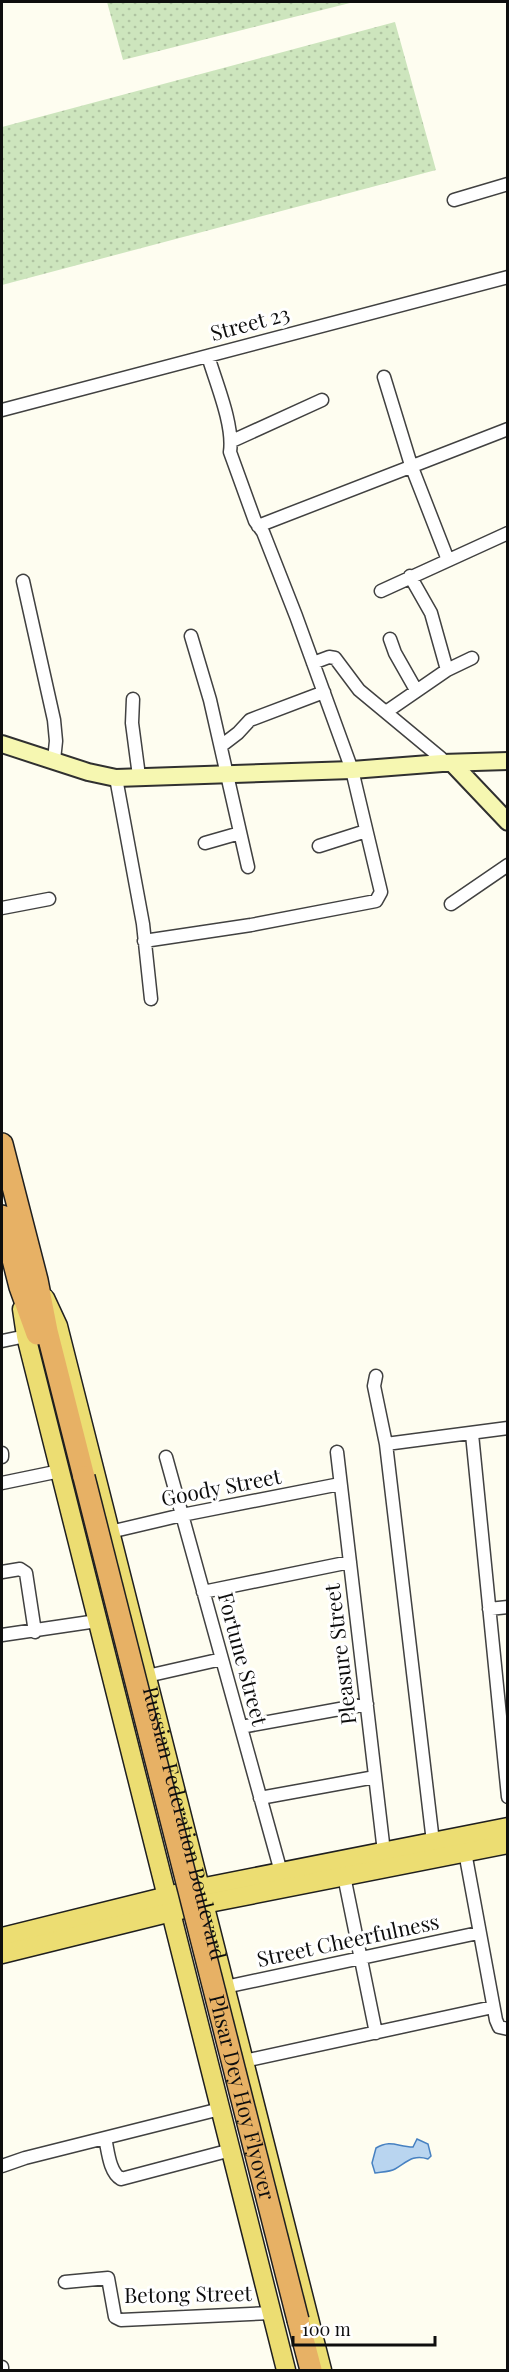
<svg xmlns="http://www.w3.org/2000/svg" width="509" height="2372" font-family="'Playfair Display',serif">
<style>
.grass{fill:url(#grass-dots)}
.water{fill:#b9d5f0;stroke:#4781c1;stroke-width:1.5}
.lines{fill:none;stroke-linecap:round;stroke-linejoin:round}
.street-casing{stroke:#414141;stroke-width:15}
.secondary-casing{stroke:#303030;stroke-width:20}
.primary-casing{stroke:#1f1f1f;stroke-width:21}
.highway-casing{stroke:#1f1f1f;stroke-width:24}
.street{stroke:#fff;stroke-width:12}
.secondary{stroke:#f6f7b1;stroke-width:16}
.primary{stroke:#ecdd72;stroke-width:18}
.highway{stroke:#e7b165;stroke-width:21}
.highway-bridge-casing{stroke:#1f1f1f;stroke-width:24;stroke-linecap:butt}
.highway-bridge{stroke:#e7b165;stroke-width:21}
.labels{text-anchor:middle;stroke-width:6;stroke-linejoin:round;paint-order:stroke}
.street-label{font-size:21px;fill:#0e0e0e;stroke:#fff}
</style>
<defs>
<pattern id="grass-dots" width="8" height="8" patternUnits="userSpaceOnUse" patternTransform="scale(1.5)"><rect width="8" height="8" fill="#cde5bd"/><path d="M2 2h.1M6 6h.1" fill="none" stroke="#afc3a1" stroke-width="1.8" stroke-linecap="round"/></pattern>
</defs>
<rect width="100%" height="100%" fill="#fefdf0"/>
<path class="grass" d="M107,2H354L123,60Z
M395,22L436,170L2,285V127Z"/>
<path class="water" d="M417,2139L428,2144L431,2156L428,2159C413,2154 407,2162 395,2169C390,2172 380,2172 375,2173L372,2163L376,2148C391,2139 398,2147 413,2147Z"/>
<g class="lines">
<defs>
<path id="street" d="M454,200L508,184
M384,377L411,465L448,560
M2,410L508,277
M232,441L322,400
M258,526L508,429
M410,576L431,613L447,670
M23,581L54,720L56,741L54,760
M381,591L508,533
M191,636L210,700L248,867
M390,639L395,653L416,690
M313,663L329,657L335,658L359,690L441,758L442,763
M133,699L132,723L139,776
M386,712L447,670L472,658
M221,746L238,733L250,720L324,692
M116,778L143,924L151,999
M205,843L240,833
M319,846L366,831
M451,904L508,865
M2,908L49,899
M144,941L251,925L376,901L381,892L352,770L296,616L263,532L255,521L230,452C234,425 216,383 208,356
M2,1341L26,1336
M376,1376L374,1386L386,1444L433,1842
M472,1434L508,1797
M386,1444L508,1428
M337,1452L384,1852
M2,1453V1457
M166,1457L281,1872
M2,1483L60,1471
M110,1532L182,1515L340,1484
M2,1572L20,1569L26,1573L35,1632
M203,1592L350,1562
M489,1609L508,1607
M2,1635L97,1621
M147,1676L222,1659
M241,1727L367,1704
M260,1798L375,1777
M465,1852L496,2020L499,2027L508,2029
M344,1876L376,2033
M225,1987L478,1933
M244,2061L493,2007
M105,2138C108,2150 109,2172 121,2179L231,2150
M2,2166L25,2158L220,2109
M65,2282L108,2278L115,2317L121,2320L272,2313
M2,2367V2369"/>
<path id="secondary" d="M2,744L88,772L116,778L352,770L442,763L508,761
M452,763L508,822"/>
<g id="primary">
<path id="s1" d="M45,1298L58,1326L322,2370"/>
<path d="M22,1309L26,1336L286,2370"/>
<path d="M2,1937L200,1888L508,1827"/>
<path d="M2,1954L204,1904L508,1844"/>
</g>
<path id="highway" d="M2,1144L37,1280L47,1331L84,1477
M2,1216L20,1287L37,1334
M298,2320L311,2370"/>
</defs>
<use href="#street" class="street-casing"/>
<use href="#secondary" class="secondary-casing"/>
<use href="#primary" class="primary-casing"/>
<use href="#highway" class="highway-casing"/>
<use href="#street" class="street"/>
<use href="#secondary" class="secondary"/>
<use href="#primary" class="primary"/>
<use href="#highway" class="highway"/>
<defs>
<g id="highway-bridge">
<path id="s2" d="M84,1477L298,2320"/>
</g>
</defs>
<use href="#highway-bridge" class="highway-bridge-casing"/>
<use href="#highway-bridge" class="highway-bridge"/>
</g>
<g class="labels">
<g class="street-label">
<text transform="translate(250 324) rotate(-15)" y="7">Street 23</text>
<text transform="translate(221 1488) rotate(-11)" y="7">Goody Street</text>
<text transform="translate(341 1654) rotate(-97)" y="7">Pleasure Street</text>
<text transform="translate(242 1659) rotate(75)" y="7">Fortune Street</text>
<text dy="7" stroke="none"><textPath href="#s1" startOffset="544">Russian Federation Boulevard</textPath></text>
<text transform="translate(348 1941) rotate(-12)" y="7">Street Cheerfulness</text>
<text dy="7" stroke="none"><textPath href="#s2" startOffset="640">Phsar Dey Hoy Flyover</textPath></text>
<text transform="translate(188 2295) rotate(-1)" y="7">Betong Street</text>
</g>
</g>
<rect width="509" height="2372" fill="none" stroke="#0e0e0e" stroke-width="6"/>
<path d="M293 2336v9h142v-9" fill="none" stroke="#0e0e0e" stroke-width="3"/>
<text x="302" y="2336" font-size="18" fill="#0e0e0e" stroke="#ffffff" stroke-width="4.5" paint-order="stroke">100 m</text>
</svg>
